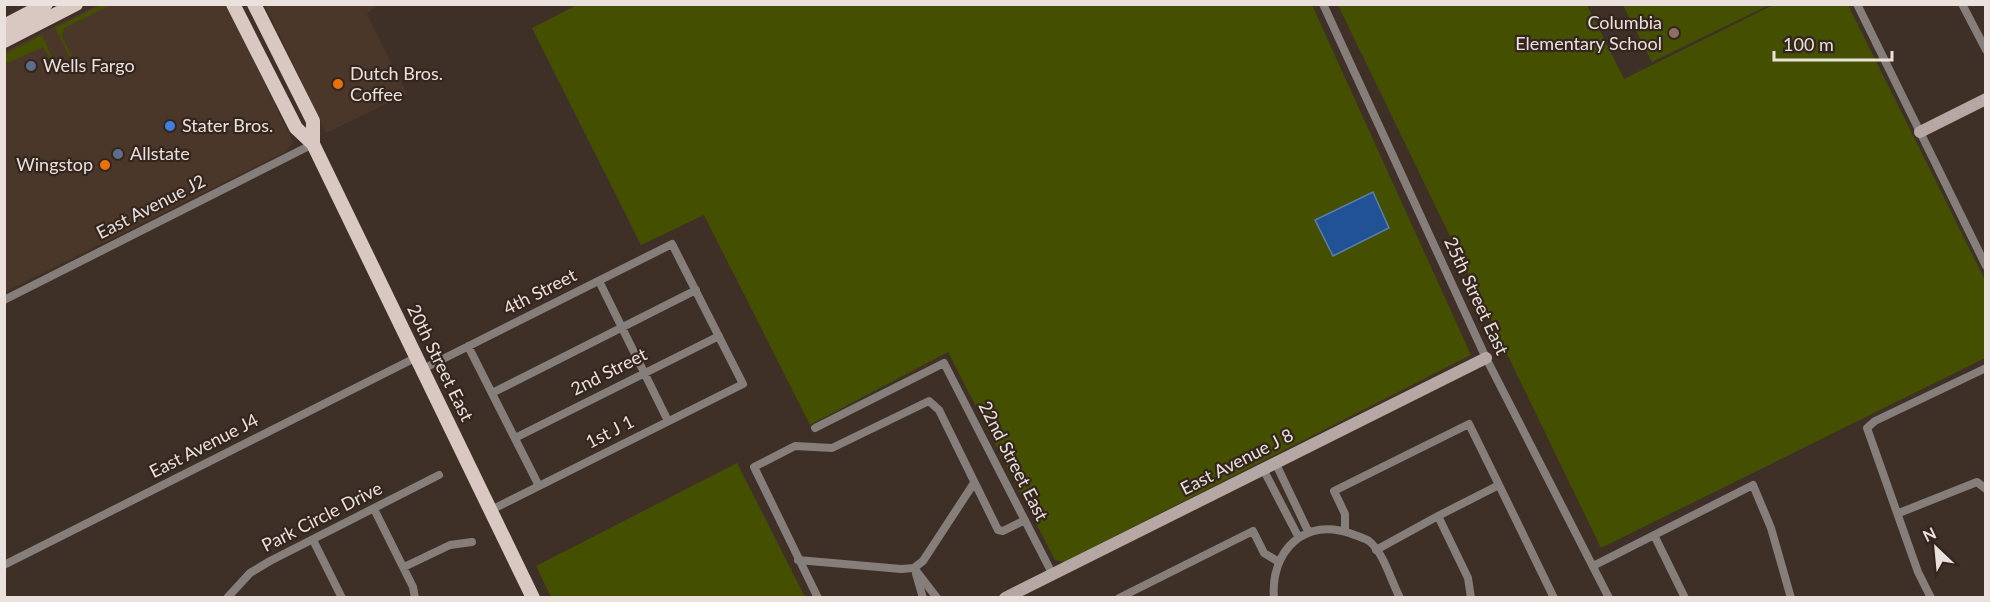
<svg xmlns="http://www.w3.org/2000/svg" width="1990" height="602" font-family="Lato,sans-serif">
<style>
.built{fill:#4a372a}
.green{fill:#445000}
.water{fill:#205295;stroke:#5d7daa;stroke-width:1.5}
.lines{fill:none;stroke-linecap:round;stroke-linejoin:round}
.street{stroke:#867e7b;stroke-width:8}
.secondary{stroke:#b5a7a3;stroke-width:12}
.primary{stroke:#d9c7c2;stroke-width:14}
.education-dot{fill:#8d6e63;stroke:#34261e;stroke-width:2}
.service-dot{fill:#5c6f8a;stroke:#34261e;stroke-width:2}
.food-dot{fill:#e8710a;stroke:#34261e;stroke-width:2}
.shop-dot{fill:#3f7fe0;stroke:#34261e;stroke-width:2}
.labels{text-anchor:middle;stroke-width:4.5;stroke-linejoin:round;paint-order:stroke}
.poi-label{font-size:18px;fill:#ebe1dc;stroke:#34261e;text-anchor:start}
.street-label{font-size:18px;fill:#ebe1dc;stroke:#34261e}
</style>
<rect width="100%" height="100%" fill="#3e3027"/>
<path class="built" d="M97,5H227L293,142L285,152L5,292V51Z
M265,5H378L367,14L407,94L326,133Z"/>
<path class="green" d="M103,4L111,5L64,28L62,37L75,63L83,61L73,64L55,28Z
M579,4L1312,5L1471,355L1064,562L1055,560L948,352L810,425L704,215L641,245L532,28Z
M1338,5H1587L1624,79L1773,5H1848L1985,280V358L1601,548Z
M1623,5H1769L1652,62Z
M42,35L59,73L43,47L5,64V54Z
M737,463L805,597H551L536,566Z"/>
<path class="water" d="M1373,192L1389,228L1333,256L1315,220Z"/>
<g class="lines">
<path class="street" d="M1323,4L1486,358L1609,598
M1857,4L1986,266
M1962,4L1986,50
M599,281L668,421
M4,300L313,144
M468,346L539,486
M423,369L672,244L743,384L491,510
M492,393L696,290
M815,428L944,363L1053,575
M515,438L719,336
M1275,462L1308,531
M1263,469L1298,536
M374,509L413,587L415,598
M1899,513L1977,482L1986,489
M1438,516L1499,485L1554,598
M1345,531V514L1334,491L1469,424L1499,485
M1654,535L1685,598
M313,540L342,598
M1376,550L1438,516L1468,578L1471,598
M798,560L901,569L914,568L923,561L974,483
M4,565L417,357
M1593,566L1753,485L1771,528L1791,598
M404,567L450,545L472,542
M914,568L937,598
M916,574L923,598
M227,598L250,573L270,561L439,475
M818,598L754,467L795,446L832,448L929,401L939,410L998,530L1003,531L1025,520
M1119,598L1253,531L1264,553L1279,562
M1274,598C1270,551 1305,516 1352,534C1357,536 1364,538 1369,541C1384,553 1391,581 1400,598
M1931,598L1918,572L1867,428L1875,421L1986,368"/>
<path class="secondary" d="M1920,132L1986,99
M1005,598L1486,358"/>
<path class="primary" d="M233,4L296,128L313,144L533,598
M254,4L313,121V144
M4,26L46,4
M4,41L76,4"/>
</g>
<circle class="education-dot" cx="1674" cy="33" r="6"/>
<g class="service-dot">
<circle cx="31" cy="66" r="6"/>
<circle cx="118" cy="154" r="6"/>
</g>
<g class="food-dot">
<circle cx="338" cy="84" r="6"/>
<circle cx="105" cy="165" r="6"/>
</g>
<circle class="shop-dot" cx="170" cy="126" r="6"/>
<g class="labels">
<g class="poi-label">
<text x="1662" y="29" text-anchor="end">Columbia<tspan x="1662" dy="21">Elementary School</tspan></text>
<text x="43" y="72">Wells Fargo</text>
<text x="350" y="80">Dutch Bros.<tspan x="350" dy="21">Coffee</tspan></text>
<text x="182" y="132">Stater Bros.</text>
<text x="130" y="160">Allstate</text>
<text x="93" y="171" text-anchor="end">Wingstop</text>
</g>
<g class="street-label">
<text transform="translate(151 207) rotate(-27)" y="6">East Avenue J2</text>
<text transform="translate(540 292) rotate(-27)" y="6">4th Street</text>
<text transform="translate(1476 296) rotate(65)" y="6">25th Street East</text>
<text transform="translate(440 363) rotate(64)" y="6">20th Street East</text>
<text transform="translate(609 372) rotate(-27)" y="6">2nd Street</text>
<text transform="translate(610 432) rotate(-27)" y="6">1st J 1</text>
<text transform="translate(204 446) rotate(-27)" y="6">East Avenue J4</text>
<text transform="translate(1013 461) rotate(63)" y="6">22nd Street East</text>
<text transform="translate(1237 462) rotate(-27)" y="6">East Avenue J 8</text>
<text transform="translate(322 517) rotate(-27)" y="6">Park Circle Drive</text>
</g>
</g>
<rect width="1990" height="602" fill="none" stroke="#ebe1dc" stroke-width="12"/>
<g transform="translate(1936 548) rotate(334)" stroke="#34261e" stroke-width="4.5" paint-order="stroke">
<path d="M0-4.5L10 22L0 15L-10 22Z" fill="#ebe1dc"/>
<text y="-9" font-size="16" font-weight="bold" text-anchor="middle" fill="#ebe1dc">N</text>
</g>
<path d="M1774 51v9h118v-9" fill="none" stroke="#ebe1dc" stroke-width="3"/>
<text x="1783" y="51" font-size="18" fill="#ebe1dc" stroke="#34261e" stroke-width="4.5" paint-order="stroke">100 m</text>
</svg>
